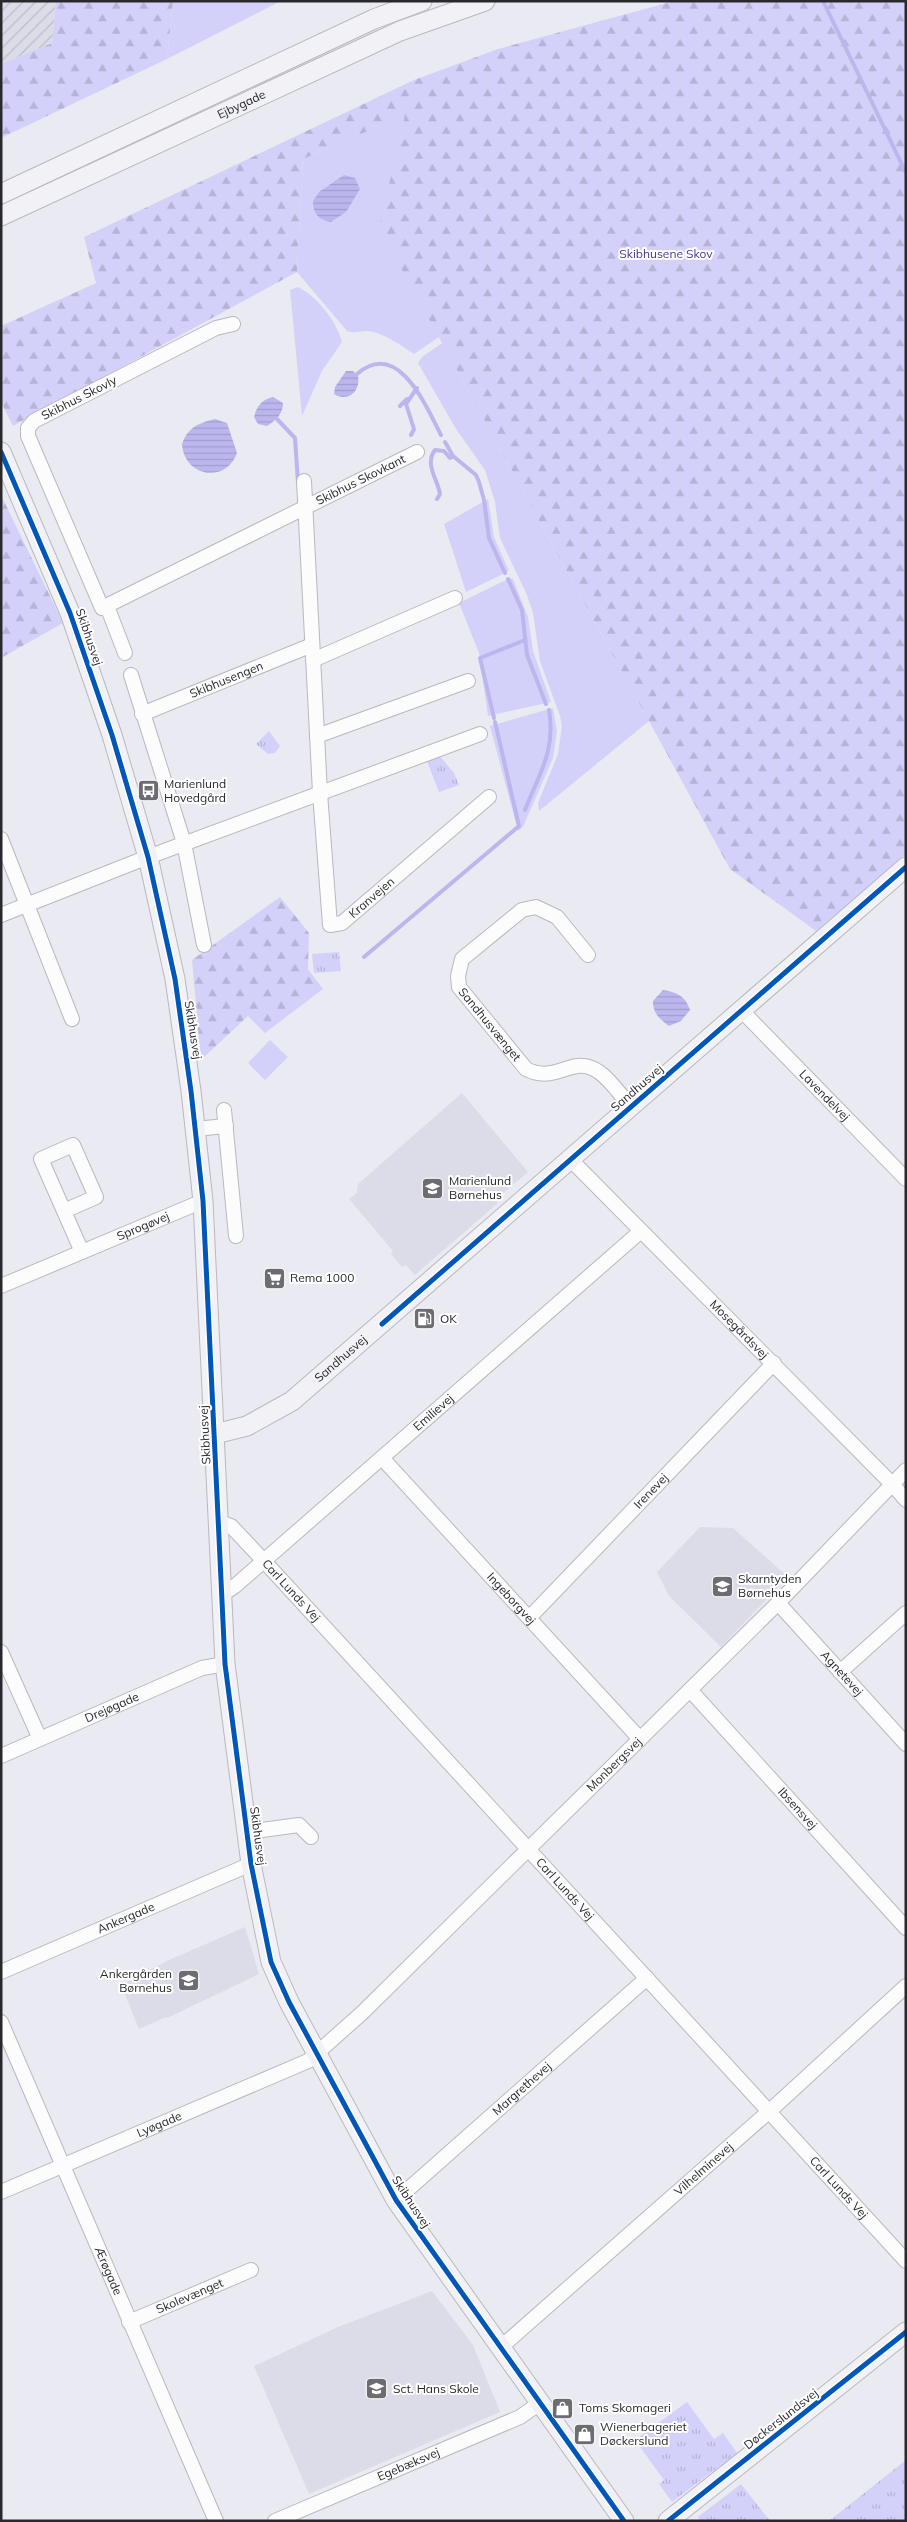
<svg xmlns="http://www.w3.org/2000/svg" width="907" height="2522" font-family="Mulish,sans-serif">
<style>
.built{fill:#dcdce9}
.industrial{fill:url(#industrial-furrows)}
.grass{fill:#d3d1f9}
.forest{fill:url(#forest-firs)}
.park{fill:url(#park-tufts)}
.water{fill:url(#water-rules)}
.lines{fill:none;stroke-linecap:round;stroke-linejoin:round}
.stream{stroke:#bbb7ee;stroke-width:4}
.street-casing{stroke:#b8b8be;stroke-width:16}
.secondary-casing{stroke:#b8b8be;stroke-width:21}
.street{stroke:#fcfcfd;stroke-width:14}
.secondary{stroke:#f2f2f6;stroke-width:19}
.cycleway-casing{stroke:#fff;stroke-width:8}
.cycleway{stroke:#0057b8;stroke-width:5}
.labels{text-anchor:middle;stroke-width:4;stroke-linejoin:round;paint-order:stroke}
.street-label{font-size:12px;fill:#28282d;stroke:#fff}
.park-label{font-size:12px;fill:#483990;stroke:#fff}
.poi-label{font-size:12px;fill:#28282d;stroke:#fff;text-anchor:start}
</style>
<defs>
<pattern id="industrial-furrows" width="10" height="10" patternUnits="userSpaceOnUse" patternTransform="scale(1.25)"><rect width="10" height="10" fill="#dcdce9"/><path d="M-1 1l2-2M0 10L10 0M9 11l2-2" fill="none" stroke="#bdbdc8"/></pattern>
<pattern id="forest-firs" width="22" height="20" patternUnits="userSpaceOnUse" patternTransform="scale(1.25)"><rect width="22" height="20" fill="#d3d1f9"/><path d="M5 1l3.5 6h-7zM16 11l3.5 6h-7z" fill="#b5b3d6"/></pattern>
<pattern id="park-tufts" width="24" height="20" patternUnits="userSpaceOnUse" patternTransform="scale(1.25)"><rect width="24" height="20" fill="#d3d1f9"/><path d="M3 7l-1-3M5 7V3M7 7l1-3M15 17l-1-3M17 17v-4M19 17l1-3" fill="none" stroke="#b5b3d6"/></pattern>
<pattern id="water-rules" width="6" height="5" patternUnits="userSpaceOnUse" patternTransform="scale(1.25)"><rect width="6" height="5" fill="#bbb7ee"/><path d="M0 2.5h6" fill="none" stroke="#a19dcc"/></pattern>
</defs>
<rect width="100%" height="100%" fill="#eaeaf2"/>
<path class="built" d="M462,1093L528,1172L495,1200L498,1203L415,1275L406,1265L402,1267L391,1254L393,1251L349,1199L357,1193L358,1184Z
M700,1527L733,1528L788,1577L721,1647L669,1596L657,1572Z
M245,1927L259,1974L167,2018L166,2017L139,2029L121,1985L169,1960Z
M432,2291L473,2345L500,2412L309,2494L254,2366L338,2327Z"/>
<path class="industrial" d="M1,1H56L52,43L1,64Z"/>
<path class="grass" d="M173,1H281L167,59Z
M406,114L380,228L439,337L414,354C402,346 383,332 367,331C360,331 355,334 347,331L297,272L303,159Z
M298,287C317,296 337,322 342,342L322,371L302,416L290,290Z
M442,343L649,721L539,811L538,803L558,754L562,726L560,716L540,661L533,613L527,595L500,538L495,502L485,470L456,429L418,363L422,357Z
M488,499L494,537L509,571L466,592L444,524Z
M510,578L513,579L528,617L533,651L551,702L488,716L479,653L459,603Z
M553,708L557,731L553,758L523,827L518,831L490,726Z
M270,1040L288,1057L265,1080L248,1063Z"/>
<path class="forest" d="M56,1H173L167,59L1,138V64L52,43Z
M674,1H906V854L816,931L730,869L379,228L405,115L303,159L297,272L13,426L1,402V326L96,283L84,237L414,80L498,49Z
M1,495L63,623L1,658Z
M280,897L309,933L308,969L323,989L265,1033L248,1016L201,1060L192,960Z"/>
<path class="park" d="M269,731L280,746L275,753L268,754L256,744Z
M438,754L454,773L459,785L439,792L426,759Z
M339,952L341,971L314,973L312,954Z
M687,2402L714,2439L723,2433L737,2453L672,2502L659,2484L664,2480L635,2440Z
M906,2460V2521H829Z
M741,2484L770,2521H700L698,2517Z"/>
<path class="water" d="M344,175L355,178L360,189L346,212L331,222C318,220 313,213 313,201L319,192Z
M346,371H353L358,376C361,391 348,403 334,394L335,387Z
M273,397L283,403C283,414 276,420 267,426L258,424L254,417C257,406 261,400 273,397Z
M215,419L227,423L237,453C226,484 184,477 182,444C188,427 199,423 215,419Z
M663,990C676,992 686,996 690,1010L681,1021L669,1026C659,1019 653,1013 653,1001Z"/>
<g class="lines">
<path class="stream" d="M823,1L906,173
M357,374C398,338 426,406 441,435
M400,406L407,399
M277,419L295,438L298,483
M411,435L414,429L406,404L417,388
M445,442L453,456L476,475L479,482L484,500L489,538L505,573
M437,499L440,494C438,480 424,464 435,450L444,451L450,458L453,456
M508,579L522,610L527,655L546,704
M494,718L480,658L525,640
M525,810C539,774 556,751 549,710
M364,957L519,826L495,722"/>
<defs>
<g id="street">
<path id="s1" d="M233,324L216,328L34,421L28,428V436L102,608L417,452"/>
<path id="s2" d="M304,481L320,793L330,925L342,923L489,797"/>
<path d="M107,606L125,653"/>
<path d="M313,660L455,598"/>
<path d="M131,675L184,843L204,945"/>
<path id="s3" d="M142,714L312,645"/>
<path d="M317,736L468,681"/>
<path d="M1,839L72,1019"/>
<path d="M1,915L148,857L480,734"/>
<path id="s4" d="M588,955L557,917L536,907L522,910L462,959L458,976L459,987L526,1069C557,1085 572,1053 599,1072C611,1080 621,1096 631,1107"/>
<path id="s5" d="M742,1011L906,1179"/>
<path d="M224,1110L236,1236"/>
<path d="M195,1129L226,1126"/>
<path id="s6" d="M570,1159L892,1484L906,1500"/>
<path d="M64,1211L96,1197L73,1145L41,1159L82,1252"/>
<path id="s7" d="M1,1286L203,1201"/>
<path id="s8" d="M382,1458L640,1739"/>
<path id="s9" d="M220,1522L231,1526L264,1561L906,2261"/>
<path id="s10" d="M223,1594L235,1586L641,1231"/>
<path id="s11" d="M778,1603L906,1744"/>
<path id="s12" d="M529,1618L774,1363"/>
<path d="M1,1652L40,1739"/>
<path d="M840,1672L906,1613"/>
<path id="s13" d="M690,1690L906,1928"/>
<path id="s14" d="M1,1756L202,1668L225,1664"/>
<path d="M248,1832L299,1825L311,1837"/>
<path id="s15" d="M1,1972L251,1864"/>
<path id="s16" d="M1,2022L216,2521"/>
<path id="s17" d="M1,2192L308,2061L362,2013L778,1603L906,1470"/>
<path id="s18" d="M396,2200L647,1978"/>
<path id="s19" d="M129,2322L251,2270"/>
<path id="s20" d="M500,2348L774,2107L906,1986"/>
<path id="s21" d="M275,2521L520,2417L540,2403"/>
</g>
<g id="secondary">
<path d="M1,194L374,19L422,1"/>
<path id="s22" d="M1,216L400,31L485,1"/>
<path d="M1,452L70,613L112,735L148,857L175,979L191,1091L203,1201L225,1664L251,1864L271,1962L289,2002L396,2200L624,2521"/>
<path id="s23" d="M215,1434L247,1426L292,1401L906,867"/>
<path d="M668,2521L906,2332"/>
</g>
</defs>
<use href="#street" class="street-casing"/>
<use href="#secondary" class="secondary-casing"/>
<use href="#street" class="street"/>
<use href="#secondary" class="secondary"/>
<defs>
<path id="cycleway" d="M1,452L70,613L112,735L148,857L175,979L191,1091L203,1201L225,1664L251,1864L271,1962L289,2002L396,2200L624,2521
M382,1324L906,867
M668,2521L906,2332"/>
</defs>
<use href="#cycleway" class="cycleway-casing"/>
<use href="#cycleway" class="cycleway"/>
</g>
<defs>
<symbol id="bus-square" viewBox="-11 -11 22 22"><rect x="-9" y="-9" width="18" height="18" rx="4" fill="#6c6c72" stroke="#fff"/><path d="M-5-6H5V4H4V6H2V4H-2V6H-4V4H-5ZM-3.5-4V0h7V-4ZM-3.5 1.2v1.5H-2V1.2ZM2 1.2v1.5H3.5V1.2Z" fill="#fff"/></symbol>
<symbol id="school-square" viewBox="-11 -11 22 22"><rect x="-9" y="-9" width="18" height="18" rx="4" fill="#6c6c72" stroke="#fff"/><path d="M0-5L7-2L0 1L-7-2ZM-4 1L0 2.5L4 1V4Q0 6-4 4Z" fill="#fff"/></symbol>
<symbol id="supermarket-square" viewBox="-11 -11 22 22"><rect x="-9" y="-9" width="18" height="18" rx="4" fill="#6c6c72" stroke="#fff"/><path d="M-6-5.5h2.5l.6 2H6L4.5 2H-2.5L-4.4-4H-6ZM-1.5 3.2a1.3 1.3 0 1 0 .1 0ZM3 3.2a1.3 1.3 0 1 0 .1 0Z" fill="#fff"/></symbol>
<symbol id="fuel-square" viewBox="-11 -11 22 22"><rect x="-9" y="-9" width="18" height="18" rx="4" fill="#6c6c72" stroke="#fff"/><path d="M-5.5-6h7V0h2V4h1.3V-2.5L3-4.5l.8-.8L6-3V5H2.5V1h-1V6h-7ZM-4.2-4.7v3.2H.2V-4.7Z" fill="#fff"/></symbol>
<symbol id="shop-square" viewBox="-11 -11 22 22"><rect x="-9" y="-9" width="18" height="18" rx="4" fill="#6c6c72" stroke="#fff"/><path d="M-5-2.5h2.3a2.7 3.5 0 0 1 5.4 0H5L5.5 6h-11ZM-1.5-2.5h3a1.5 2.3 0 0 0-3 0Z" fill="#fff"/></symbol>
</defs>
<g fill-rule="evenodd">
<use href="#bus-square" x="136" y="778" width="25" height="25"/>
<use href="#school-square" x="420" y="1176" width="25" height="25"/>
<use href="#supermarket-square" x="262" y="1266" width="25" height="25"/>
<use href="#fuel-square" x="412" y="1306" width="25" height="25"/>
<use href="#school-square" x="710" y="1574" width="25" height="25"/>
<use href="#school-square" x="176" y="1968" width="25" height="25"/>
<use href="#school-square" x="364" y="2376" width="25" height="25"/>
<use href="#shop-square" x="550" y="2396" width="25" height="25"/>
<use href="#shop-square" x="572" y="2422" width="25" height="25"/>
</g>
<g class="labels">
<g class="street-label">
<text dy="4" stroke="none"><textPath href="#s22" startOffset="265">Ejbygade</textPath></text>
<text transform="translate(79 398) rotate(-27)" y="4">Skibhus Skovly</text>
<text dy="4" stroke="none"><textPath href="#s1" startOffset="715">Skibhus Skovkant</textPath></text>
<text transform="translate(89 637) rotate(71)" y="4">Skibhusvej</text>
<text dy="4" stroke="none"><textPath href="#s3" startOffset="91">Skibhusengen</textPath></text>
<text dy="4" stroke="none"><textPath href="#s2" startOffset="496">Kranvejen</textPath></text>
<text dy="4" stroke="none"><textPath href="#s4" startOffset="241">Sandhusvænget</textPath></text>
<text transform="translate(193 1030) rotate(81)" y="4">Skibhusvej</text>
<text transform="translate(637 1088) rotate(-41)" y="4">Sandhusvej</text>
<text dy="4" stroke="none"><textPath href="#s5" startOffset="118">Lavendelvej</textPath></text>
<text dy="4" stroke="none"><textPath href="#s7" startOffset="154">Sprogøvej</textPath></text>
<text dy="4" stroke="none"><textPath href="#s6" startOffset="240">Mosegårdsvej</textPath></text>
<text dy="4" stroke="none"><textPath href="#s23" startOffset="149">Sandhusvej</textPath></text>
<text dy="4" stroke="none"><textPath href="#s10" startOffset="278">Emilievej</textPath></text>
<text transform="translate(205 1435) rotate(-93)" y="4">Skibhusvej</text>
<text dy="4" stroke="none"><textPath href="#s12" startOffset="176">Irenevej</textPath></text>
<text dy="4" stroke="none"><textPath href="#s9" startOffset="100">Carl Lunds Vej</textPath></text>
<text dy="4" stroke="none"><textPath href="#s8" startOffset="191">Ingeborgvej</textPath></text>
<text dy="4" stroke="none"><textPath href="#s11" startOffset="95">Agnetevej</textPath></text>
<text dy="4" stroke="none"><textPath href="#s14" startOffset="121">Drejøgade</textPath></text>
<text dy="4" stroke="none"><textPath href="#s17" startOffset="760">Monbergsvej</textPath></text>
<text dy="4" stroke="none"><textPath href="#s13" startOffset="160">Ibsensvej</textPath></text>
<text transform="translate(258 1836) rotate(82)" y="4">Skibhusvej</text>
<text dy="4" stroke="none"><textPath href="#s9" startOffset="505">Carl Lunds Vej</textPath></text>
<text dy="4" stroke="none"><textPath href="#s15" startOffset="136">Ankergade</textPath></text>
<text dy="4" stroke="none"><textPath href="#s18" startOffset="168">Margrethevej</textPath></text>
<text dy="4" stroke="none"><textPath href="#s17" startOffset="172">Lyøgade</textPath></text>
<text dy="4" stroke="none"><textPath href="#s20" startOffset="271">Vilhelminevej</textPath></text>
<text dy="4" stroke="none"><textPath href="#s9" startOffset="910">Carl Lunds Vej</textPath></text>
<text transform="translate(411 2202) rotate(57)" y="4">Skibhusvej</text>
<text dy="4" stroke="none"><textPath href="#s16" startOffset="271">Ærøgade</textPath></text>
<text dy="4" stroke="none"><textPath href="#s19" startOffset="66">Skolevænget</textPath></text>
<text transform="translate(781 2419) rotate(-38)" y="4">Døckerslundsvej</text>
<text dy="4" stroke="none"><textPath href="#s21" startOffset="145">Egebæksvej</textPath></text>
</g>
<g class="park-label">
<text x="666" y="258">Skibhusene Skov</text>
</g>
<g class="poi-label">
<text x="164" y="788">Marienlund<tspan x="164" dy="14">Hovedgård</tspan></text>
<text x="449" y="1185">Marienlund<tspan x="449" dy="14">Børnehus</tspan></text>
<text x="290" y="1282">Rema 1000</text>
<text x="440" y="1323">OK</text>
<text x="738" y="1583">Skarntyden<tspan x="738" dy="14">Børnehus</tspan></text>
<text x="172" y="1978" text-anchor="end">Ankergården<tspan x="172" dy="14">Børnehus</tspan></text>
<text x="393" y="2393">Sct. Hans Skole</text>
<text x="579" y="2412">Toms Skomageri</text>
<text x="600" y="2431">Wienerbageriet<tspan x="600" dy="14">Døckerslund</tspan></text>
</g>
</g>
<rect width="907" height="2522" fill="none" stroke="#28282d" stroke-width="5"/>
</svg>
